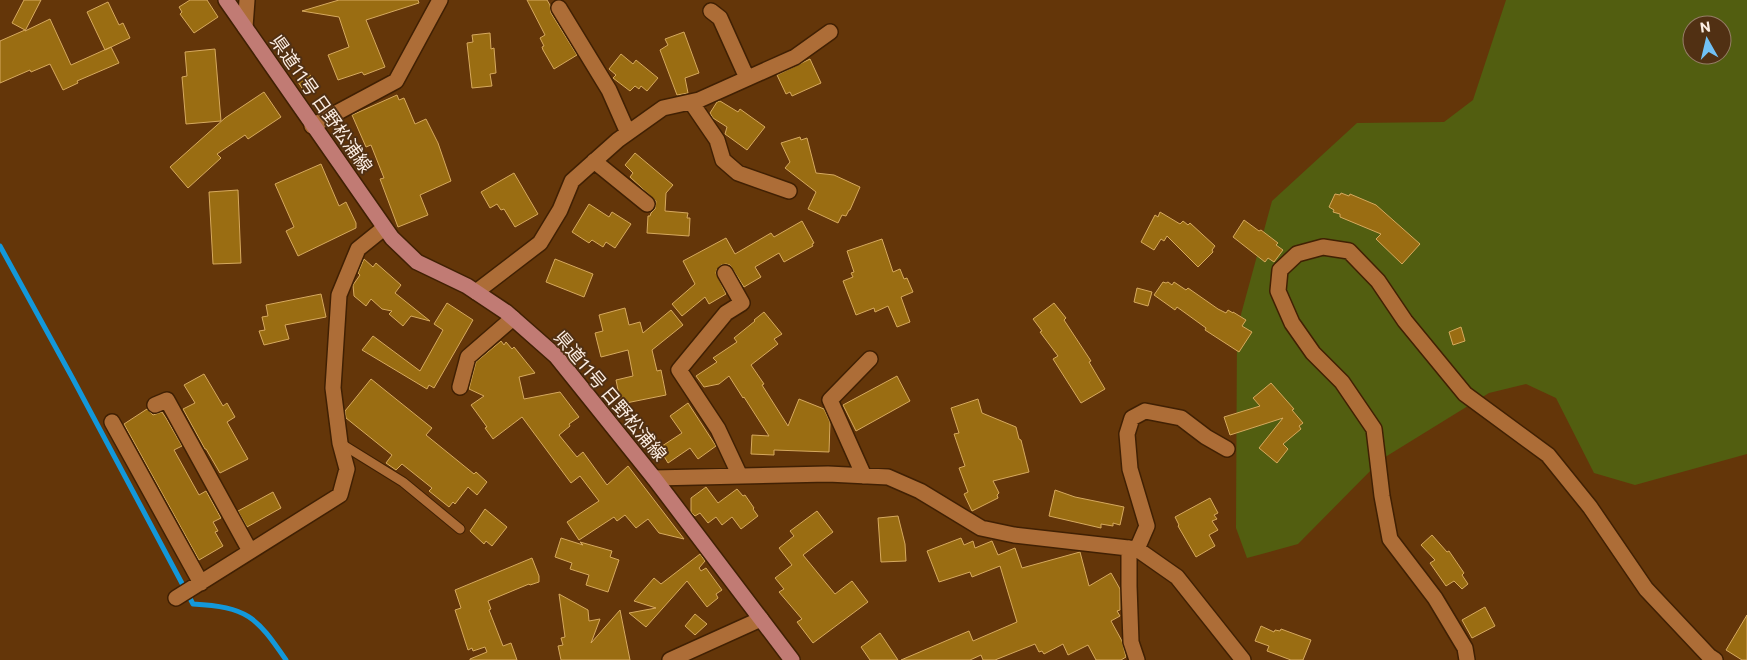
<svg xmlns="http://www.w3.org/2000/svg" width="1747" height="660" font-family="Commissioner,'Noto Sans JP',sans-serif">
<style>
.green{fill:#525e10;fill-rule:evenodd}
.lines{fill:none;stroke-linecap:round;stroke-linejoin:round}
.stream{stroke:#1398da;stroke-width:5}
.building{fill:#9a6d12;stroke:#d6a95e}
.lane-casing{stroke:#402003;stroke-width:11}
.street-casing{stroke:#402003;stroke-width:18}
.primary-casing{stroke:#402003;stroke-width:18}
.lane{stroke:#ad6d37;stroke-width:9}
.street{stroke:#ad6d37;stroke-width:15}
.primary{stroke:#c17b74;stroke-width:15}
.labels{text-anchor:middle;stroke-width:4;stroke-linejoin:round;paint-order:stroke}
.street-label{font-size:18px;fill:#fceee3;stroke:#513013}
</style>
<rect width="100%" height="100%" fill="#643609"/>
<path class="green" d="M1506,0H1747V454L1635,485L1594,473L1556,398L1526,384L1489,393L1382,459L1298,544L1247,558L1236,528L1237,329L1272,201L1357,123L1444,122L1473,100ZM1692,25H1722V55H1692Z"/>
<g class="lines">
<path class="stream" d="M0,246L73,379L193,604C247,607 256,616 286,660"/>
</g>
<path class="building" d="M24,0H41L25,31L50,19L71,65L111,47L119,63L77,81L78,83L63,90L50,64L31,72L30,70L0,83V41L25,30L12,23Z
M190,0H207L218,17L194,33L180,14L182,12L179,7Z
M339,0H418L419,3L366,20L385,67L364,75L362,72L338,80L328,55L349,47L339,17L302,11Z
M527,0H547L550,5L551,13L577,55L554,69L543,50L542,47L544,46L540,38L545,35Z
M108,2L119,25L123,23L130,38L105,50L87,12Z
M684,32L699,73L685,78L688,93L677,95L660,50L668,45L665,39Z
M490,33L491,49L494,48L496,73L490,74L492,86L472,88L467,43L473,42L472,35Z
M215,49L221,121L186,124L182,77L187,76L185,52Z
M621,54L633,64L636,60L658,78L647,91L641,86L639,89L635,86L630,91L613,78L616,75L609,69Z
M810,59L821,83L792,96L790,92L786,94L777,75Z
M308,72L318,87L306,94L296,79Z
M264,92L281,117L248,139L245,135L217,154L221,158L188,188L170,167L225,118Z
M397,95L399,100L404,98L415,124L426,119L438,143L451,181L420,195L428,215L398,227L380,179L384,178L371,145L366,147L352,115Z
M720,101L738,112L740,109L765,127L747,150L725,134L727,127L713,118L710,113L717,102Z
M800,137L801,140L807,138L816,173L834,175L860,187L850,210H849L846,216L842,215L838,223L808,209L816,192L785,168L790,162L781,143Z
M635,153L673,185L666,193L665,211L688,213L687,218H690L689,236L647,233L648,216H650L651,213L655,209L656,201L630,177L633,173L625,165Z
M321,164L339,206L346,202L356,223V228L298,256L286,231L294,227L275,184Z
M514,173L538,214L515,227L504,209L501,210L497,204L490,208L481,192Z
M238,190L241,263L213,264L209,192Z
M1341,193L1349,196L1350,194L1376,205L1420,244L1402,264L1376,239L1381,234L1340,217V214L1333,212L1334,210L1329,207L1335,194L1340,195Z
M589,204L609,217L612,212L631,224L615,248L606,242L603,247L592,240L589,243L572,232Z
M1160,212L1180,224L1183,221L1188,225L1190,223L1215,246L1212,250L1213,252L1198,267L1167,236L1164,241L1161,239L1154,250L1141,242L1155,215L1158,217Z
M1244,220L1259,231L1261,230L1278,243L1276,245L1283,250L1274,262L1268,258L1265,262L1233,237Z
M802,221L814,243L812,244L813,246L784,262L779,253L755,267L761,277L744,287L730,265L726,264L721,265L717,269L716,273L726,294L709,304L705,297L682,316L672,304L695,284L683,261L726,238L735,254L771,233L774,237Z
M882,239L893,272L900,269L904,279L907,278L913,292L901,297L910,322L897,327L888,306L875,312L874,308L856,315L843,281L853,277L851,273L854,272L847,251Z
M364,259L373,267L376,263L401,285L395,293L430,321L411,316L403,326L389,314L392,311L382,309L371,299L366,306L354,296L353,285L360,275L358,273Z
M555,259L593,274L584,297L546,282Z
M1163,282L1166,283L1168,282L1172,285L1174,282L1186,290L1188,288L1218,309L1226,313L1228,310L1233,313V312L1246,320L1242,326L1252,332L1239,352L1205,330L1206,328L1177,307L1175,310L1154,295Z
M1137,288L1152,292L1148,306L1134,302Z
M321,294L326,317L285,325L289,339L264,345L259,331L265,330L262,317L268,316L266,305Z
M447,303L473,320L434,388L429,385L427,389L362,350L373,336L420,371L443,330L434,324Z
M1054,303L1066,318L1064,320L1091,361L1089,362L1105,389L1081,403L1053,359L1058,356L1040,332L1042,331L1033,319Z
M625,308L629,325L640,322L643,333L671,310L683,325L652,350L657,371L661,370L666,395L621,404L616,380L633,376L628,350L601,357L595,333L603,331L599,315Z
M764,312L782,334L774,339L778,344L751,365L764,384L762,385L788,426L799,399L824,409L830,422L829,452L774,450V455L751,454L752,435L769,436L744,397L743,398L729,376L719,384L704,387L696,376L717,362L713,358L737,342L734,338L755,321L754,320Z
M1461,327L1465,341L1453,345L1449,332Z
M501,341L504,345L506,342L512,349L514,347L535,373L519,377L524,399L560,392L579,417L569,424L570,426L559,435L577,457L583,452L607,485L628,466L684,539L659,533L648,519L636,528L625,515L617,521L614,517L579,540L567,522L599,501L580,476L571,483L522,417L493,439L485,428L487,427L471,405L484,396L469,389L476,362Z
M204,374L223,406L227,403L235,417L227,422L248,459L220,473L206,449H205L183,409L195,403L184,385Z
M897,376L910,401L856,431L843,405Z
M371,379L432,428L426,435L474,474L476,472L487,482L477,495L468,487L455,504L453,502L449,507L429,491L432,488L402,464L396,470L386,463L392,455L346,418L345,411Z
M1271,383L1294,409L1292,410L1303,423L1299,426L1301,429L1283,444L1288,449L1277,463L1259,448L1283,418L1230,435L1224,417L1260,406L1253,398Z
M978,399L982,413L1016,427L1019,439L1021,440L1029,472L993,481L999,493L997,495L998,498L972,511L964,494L968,492L959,468L965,466L954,434L959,433L951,408Z
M688,403L716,446L698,459L690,448L668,463L659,448L682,433L670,416Z
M147,409L153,415L162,412L166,418L182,446L174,450L199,495L206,491L221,518L213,522L218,531L215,532L223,546L199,560L124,424Z
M706,487L718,503L737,489L743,496L745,495L754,508L753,509L758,516L741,529L732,517L722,525L716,517L708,523L700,513L695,516L691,512V498Z
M1055,490L1075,497L1124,507L1120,525L1113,523V526L1101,524V528L1049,516Z
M273,492L281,508L247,527L238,511Z
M1210,498L1218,513L1214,515L1217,519L1212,521L1218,530L1209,535L1215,546L1196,557L1178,526L1179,525L1175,517Z
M485,509L507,527L492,546L486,541L484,544L470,531Z
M817,511L833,532L803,555L835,594L852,581L868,602L813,643L797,622L802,619L779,592L784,589L775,578L792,565L779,548L794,536L790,531Z
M898,516L905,544L906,561L881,562L878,518Z
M1432,535L1447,552L1449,551L1464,573L1462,575L1468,584L1462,589L1454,581L1446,586L1430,563L1435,560L1421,545Z
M561,538L583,545L580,542L612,551L610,557L619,560L608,592L586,585L589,575L570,569L572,563L555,557Z
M961,538L964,545L973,541L975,548L992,541L998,555L1015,548L1022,568L1080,552L1089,586L1111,573L1120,589V610L1117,611L1120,616L1111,621L1122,641L1126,657L1121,660H1096L1088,645L1068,655L1063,644L1044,654L1042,651L1039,652L1035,644L995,660H983L981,655L970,660H901L969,631L973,641L1017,622L1000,566L972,577L970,572L939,582L927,551Z
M700,554L705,561L699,568L701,571L706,568L722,590L716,594L718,598L707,607L687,581L646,627L629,613L656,608L634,601L654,578L661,584Z
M532,558L539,576V582L530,585L529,584L488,601L491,609L489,610L503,646L511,643L517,660H470V659L487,652L485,647L473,651L472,648L468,650L455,610L461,608L455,590Z
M559,594L588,610L589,621L600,619L591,643L620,610L630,660H561L558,646L563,645L561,638L565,637Z
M1485,607L1495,626L1472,638L1462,620Z
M695,614L707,624L695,635L685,626Z
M1747,615V660H1742L1726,650Z
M1261,626L1274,632L1275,630L1280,631L1281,629L1311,640L1303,660H1291L1267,651L1269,646L1255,641Z
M880,633L898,660H870L861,647Z"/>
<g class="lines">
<defs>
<path id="lane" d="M340,443L403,482L460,529"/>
<path id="street" d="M559,8L609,90L628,133
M711,11L720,18L747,78
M245,27L247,0
M691,102L717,140L723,160L738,173L789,191
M312,126L396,81L440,0
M594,161L647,204
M725,273L742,303L726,313L679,370L718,429L740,476
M476,292L540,243L560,210L572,181L618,140L663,108L699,100L795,57L830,32
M460,387L468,357L513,318
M155,405L167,400L250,551
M112,422L201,583
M864,476L830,400L870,359
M654,478L828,474L888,477L920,491L981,528L1014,535L1137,549L1177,577L1243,660
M1129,548V586L1131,642L1137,660
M1137,549L1147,526L1130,469L1127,434L1132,418L1145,411L1181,418L1206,437L1227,449
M176,598L340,495L347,469L340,443L333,388L339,295L358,249L384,228
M670,660L761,619
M1467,660L1465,648L1435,598L1390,539L1382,496L1374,429L1342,382L1313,353L1292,323L1278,291L1280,270L1297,254L1323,247L1349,251L1378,281L1405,321L1465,394L1548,455L1590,507L1646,589L1709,656L1715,660"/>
<path id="primary" d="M226,0L392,238L417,262L467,286L506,312L556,356L654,478L792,660"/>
</defs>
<use href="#lane" class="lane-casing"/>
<use href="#street" class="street-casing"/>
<use href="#primary" class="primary-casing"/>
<use href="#lane" class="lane"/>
<use href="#street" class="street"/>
<use href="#primary" class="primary"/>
</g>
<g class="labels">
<g class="street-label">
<text transform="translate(321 104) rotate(55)" y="6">県道11号 日野松浦線</text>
<text transform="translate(610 396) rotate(50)" y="6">県道11号 日野松浦線</text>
</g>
</g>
<g transform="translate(1707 40) rotate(352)"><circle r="24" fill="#513013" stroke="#957c66"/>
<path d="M0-4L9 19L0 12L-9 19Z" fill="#71c1f5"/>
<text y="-8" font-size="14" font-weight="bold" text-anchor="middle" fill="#fceee3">N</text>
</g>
</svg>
